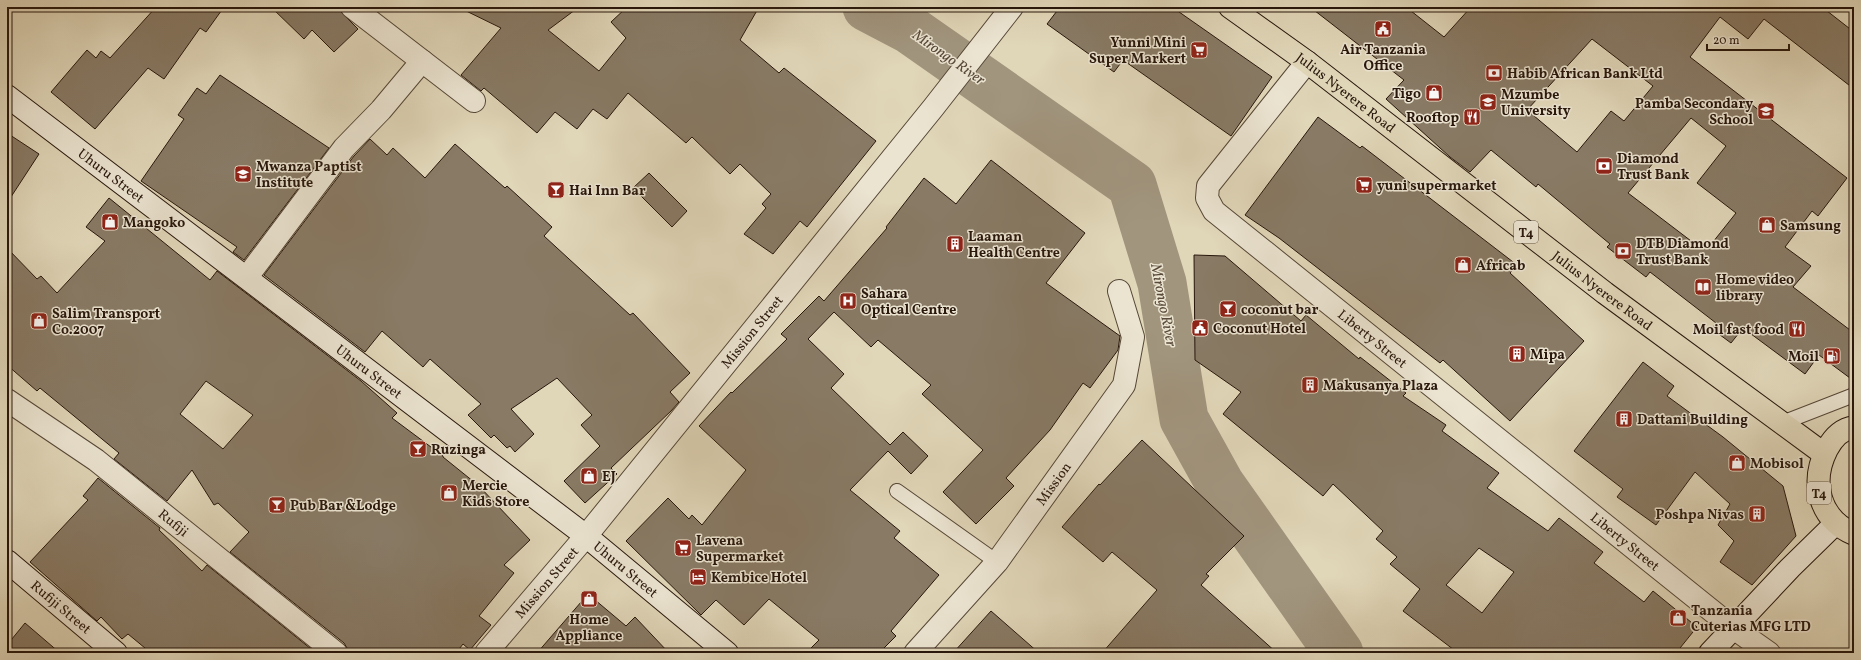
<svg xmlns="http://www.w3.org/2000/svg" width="1861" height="660" font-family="Vollkorn,serif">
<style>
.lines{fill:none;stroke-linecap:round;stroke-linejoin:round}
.river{stroke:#a1957e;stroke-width:49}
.building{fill:#887a65;stroke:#28170c;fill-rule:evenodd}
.lane-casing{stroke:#564737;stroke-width:16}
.street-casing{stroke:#564737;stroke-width:24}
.secondary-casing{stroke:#28170c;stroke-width:24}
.highway-casing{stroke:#28170c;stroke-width:24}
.lane{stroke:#ebe4d1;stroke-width:14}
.street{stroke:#ebe4d1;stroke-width:22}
.secondary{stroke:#ebe4d1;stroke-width:22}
.highway{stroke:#e0d6b8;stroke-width:22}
.labels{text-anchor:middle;stroke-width:3;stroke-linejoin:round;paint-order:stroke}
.shield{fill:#ebe4d1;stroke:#625447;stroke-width:1}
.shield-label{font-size:13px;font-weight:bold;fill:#28170c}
.poi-label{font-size:14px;font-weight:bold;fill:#28170c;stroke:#ebe4d1;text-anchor:start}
.street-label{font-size:14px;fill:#28170c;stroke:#ebe4d1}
.water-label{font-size:15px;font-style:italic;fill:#58493a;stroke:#ebe4d1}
</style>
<rect width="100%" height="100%" fill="#e0d6b8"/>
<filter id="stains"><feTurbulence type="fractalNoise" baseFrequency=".005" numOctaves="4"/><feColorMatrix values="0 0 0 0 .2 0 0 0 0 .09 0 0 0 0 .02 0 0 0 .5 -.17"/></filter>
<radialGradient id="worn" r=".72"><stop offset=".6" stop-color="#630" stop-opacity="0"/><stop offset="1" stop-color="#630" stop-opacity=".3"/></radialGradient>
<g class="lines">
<path class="river" d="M867,7L909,29L1132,185L1162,283L1184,419L1220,484L1339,653"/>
</g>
<path class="building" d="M156,7H224L206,32L200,28L164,79L148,68L95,129L51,92L87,50L96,58L101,51L110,58Z
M271,7H336L358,29L334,52L312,30L304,39Z
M458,7H579L548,30L599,71L626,38L611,22L627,7H759L740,40L779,73L784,68L876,141L807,227L800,221L773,254L744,234L766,208L762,204L771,194L740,164L730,174L692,137L686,143L628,93L607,119L593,109L577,129L555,112L537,133L484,88L481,91L461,75L501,28Z
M1060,7H1172L1272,77L1231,136L1123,60L1114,72L1047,24Z
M1310,7H1406L1444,37L1471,7H1822L1854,32V89L1764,19L1748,39L1720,17L1690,57L1847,178L1818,216L1812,211L1785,247L1811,266L1793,287L1854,333V381L1819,355L1805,374L1743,328L1731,343L1712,329L1716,323L1650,272L1646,277L1607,247L1610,244L1538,184L1536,187L1491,150L1470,172L1450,157L1386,99L1404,80ZM1592,39L1653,86L1624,121L1611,111L1577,152L1527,110ZM1691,118L1726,146L1697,183L1736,213L1709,247L1703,242L1699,247L1628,193Z
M220,75L329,148L244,260L233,252L237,247L141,181L184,119L178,115L197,88L206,94Z
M1318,117L1360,148L1362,146L1517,265L1510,273L1584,341L1510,421L1443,360L1440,363L1279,238L1245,215Z
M7,133L39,154L7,203Z
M370,139L387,155L393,148L425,178L455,144L505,188L507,186L552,227L544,236L630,315L633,313L690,373L670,392L679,402L671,411L611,468L617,474L585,503L564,481L600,446L581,425L592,415L557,378L511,409L534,434L515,452L510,446L507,448L494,435L491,438L468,415L481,404L430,359L423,367L382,331L365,352L264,275L354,156Z
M991,160L1085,233L1046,283L1120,336L1118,350L1090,388L1083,383L1050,430L1006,478L1014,486L976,524L943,492L983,450L922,394L931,385L878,340L871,347L834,312L808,339L844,374L831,388L890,445L903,432L928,456L911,474L888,451L850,490L900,531L894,538L939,575L891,631L896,636L879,653H806L819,640L769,599L744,625L716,600L701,615L626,541L668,498L689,519L692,515L702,525L746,470L699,426L731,392L732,393L787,339L781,334L819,296L824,301L887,228L886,227L924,178L956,204Z
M649,173L687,211L672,227L633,188Z
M109,198L210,280L217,271L361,381L397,413L392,418L443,456V457L479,486L530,540L504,565L514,573L479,616L491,625L470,650L463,644L456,653H348L347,648L344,643L230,552L249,532L218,503L214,505L192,470L167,501L114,459L119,453L40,388L37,391L7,365V248L37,279L41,276L57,293L105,241L86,227ZM206,381L253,415L223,449L180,414Z
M1194,255L1225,256L1301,321L1306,315L1359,359L1360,357L1406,393L1403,396L1446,425L1442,431L1499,473L1487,488L1548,531L1559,518L1603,552L1594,563L1644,602L1653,591L1697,627L1676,653H1458L1403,611L1420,589L1390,564L1397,557L1376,539L1383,531L1333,484L1323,496L1223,414L1241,392L1195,360ZM1479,548L1514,572L1482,613L1446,585Z
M1643,362L1674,386L1667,396L1723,437L1783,486L1796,536L1752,585L1720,562L1734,541L1718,525L1730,504L1695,472L1656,525L1617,497L1623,489L1574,451Z
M1142,440L1244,536L1206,574L1209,576L1201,585L1277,653H1102L1157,590L1112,552L1103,562L1062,527L1099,484L1100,485Z
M98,478L160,528L159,530L202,571L207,565L316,653H151L128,634L122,639L101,617L97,621L30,562L88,500L83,496Z
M588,594L626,626L635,617L669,653H537Z
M991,611L1039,653H953Z
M25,623L60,653H7V645Z"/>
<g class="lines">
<defs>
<path id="lane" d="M1782,423L1854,395
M897,491L997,562"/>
<g id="street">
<path d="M352,7L474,101"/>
<path id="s1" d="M1307,62L1208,186L1207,198L1214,211L1732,627L1769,653"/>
<path d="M247,277L344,148L381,110L422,61"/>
<path id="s2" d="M7,400L96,460L336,653"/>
<path id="s3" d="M486,653L586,536L933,108L1012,7"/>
<path id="s4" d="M915,653L997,562L1124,385L1133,337L1119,291"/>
</g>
<g id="secondary">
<path id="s5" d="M7,96L586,536L727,653"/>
<path id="s6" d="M7,561L116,653"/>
<path d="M1710,653L1790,568L1836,523"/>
</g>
<g id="highway">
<path id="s7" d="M1230,7L1307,62L1605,293L1824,454"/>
<path d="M1854,427C1841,429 1833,438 1827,449C1810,482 1819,519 1854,534"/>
</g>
</defs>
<use href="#lane" class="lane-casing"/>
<use href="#street" class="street-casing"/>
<use href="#secondary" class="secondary-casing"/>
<use href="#highway" class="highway-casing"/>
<use href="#lane" class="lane"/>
<use href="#street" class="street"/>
<use href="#secondary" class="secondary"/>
<use href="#highway" class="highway"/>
</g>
<defs>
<symbol id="civic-square" viewBox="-11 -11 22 22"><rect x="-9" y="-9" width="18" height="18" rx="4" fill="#8f2418" stroke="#ebe4d1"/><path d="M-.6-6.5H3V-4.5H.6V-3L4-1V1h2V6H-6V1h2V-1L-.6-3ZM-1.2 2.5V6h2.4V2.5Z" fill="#fff"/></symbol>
<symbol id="supermarket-square" viewBox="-11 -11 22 22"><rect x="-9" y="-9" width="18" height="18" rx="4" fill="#8f2418" stroke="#ebe4d1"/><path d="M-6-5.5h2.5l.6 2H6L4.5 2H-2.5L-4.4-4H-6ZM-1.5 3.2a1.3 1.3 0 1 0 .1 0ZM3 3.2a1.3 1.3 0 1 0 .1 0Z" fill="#fff"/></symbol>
<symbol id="bank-square" viewBox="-11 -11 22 22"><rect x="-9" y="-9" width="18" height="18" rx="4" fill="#8f2418" stroke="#ebe4d1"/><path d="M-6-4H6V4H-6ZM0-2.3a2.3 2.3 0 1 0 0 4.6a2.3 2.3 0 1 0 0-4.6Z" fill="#fff"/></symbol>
<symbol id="shop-square" viewBox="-11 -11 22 22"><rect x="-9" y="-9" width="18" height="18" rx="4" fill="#8f2418" stroke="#ebe4d1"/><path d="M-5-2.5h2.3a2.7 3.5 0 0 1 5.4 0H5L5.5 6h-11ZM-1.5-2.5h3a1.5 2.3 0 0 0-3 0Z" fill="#fff"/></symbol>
<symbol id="university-square" viewBox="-11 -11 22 22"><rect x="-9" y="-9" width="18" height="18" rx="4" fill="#8f2418" stroke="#ebe4d1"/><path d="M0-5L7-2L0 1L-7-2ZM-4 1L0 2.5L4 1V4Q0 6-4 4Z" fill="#fff"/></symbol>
<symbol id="school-square" viewBox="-11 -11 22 22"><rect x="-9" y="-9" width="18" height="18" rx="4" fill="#8f2418" stroke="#ebe4d1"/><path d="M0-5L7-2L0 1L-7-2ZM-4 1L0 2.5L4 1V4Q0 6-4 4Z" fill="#fff"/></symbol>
<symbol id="restaurant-square" viewBox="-11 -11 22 22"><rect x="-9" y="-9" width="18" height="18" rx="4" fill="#8f2418" stroke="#ebe4d1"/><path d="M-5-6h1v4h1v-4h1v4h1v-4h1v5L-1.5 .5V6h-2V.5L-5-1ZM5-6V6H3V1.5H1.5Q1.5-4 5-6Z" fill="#fff"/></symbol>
<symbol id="bar-square" viewBox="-11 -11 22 22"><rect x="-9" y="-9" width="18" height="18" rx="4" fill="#8f2418" stroke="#ebe4d1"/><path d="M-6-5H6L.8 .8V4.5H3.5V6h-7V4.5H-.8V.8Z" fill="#fff"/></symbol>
<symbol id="building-square" viewBox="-11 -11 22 22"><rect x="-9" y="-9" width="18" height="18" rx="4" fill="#8f2418" stroke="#ebe4d1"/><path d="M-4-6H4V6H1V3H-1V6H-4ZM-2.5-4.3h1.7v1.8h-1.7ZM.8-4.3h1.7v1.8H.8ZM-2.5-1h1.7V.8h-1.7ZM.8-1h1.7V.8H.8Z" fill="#fff"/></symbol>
<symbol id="library-square" viewBox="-11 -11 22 22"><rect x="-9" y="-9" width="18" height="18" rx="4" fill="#8f2418" stroke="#ebe4d1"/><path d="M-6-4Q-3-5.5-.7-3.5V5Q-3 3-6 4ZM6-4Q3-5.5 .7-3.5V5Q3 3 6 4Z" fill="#fff"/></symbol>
<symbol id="hospital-square" viewBox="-11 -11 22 22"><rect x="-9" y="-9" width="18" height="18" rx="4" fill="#8f2418" stroke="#ebe4d1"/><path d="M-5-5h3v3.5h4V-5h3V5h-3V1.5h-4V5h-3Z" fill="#fff"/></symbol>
<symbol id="fuel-square" viewBox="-11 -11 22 22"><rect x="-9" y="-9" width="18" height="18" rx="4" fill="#8f2418" stroke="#ebe4d1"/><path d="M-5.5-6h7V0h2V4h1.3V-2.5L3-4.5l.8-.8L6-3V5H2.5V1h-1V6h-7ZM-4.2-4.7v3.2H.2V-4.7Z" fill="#fff"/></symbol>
<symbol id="hotel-square" viewBox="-11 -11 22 22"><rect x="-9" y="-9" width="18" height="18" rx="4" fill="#8f2418" stroke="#ebe4d1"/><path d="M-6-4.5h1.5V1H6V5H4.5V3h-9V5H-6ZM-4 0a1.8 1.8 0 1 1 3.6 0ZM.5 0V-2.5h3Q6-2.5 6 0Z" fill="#fff"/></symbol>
</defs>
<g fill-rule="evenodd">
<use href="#civic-square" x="1373" y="19" width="20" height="20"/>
<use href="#supermarket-square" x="1189" y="40" width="20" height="20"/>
<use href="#bank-square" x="1484" y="63" width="20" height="20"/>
<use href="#shop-square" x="1424" y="83" width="20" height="20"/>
<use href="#university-square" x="1478" y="92" width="20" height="20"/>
<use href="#school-square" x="1756" y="101" width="20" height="20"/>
<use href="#restaurant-square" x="1462" y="107" width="20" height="20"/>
<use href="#bank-square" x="1594" y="156" width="20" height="20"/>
<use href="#university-square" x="233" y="164" width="20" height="20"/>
<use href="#supermarket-square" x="1354" y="175" width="20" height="20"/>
<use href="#bar-square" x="546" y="180" width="20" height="20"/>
<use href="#shop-square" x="100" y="212" width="20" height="20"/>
<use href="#shop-square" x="1757" y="215" width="20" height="20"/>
<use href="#building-square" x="945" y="234" width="20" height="20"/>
<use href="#bank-square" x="1613" y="241" width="20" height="20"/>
<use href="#shop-square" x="1453" y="255" width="20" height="20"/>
<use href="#library-square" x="1693" y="277" width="20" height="20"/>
<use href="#hospital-square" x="838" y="291" width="20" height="20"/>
<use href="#bar-square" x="1218" y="299" width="20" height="20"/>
<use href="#shop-square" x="29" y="311" width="20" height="20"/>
<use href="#civic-square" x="1190" y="318" width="20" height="20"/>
<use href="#restaurant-square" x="1787" y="319" width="20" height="20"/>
<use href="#building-square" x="1507" y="344" width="20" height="20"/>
<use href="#fuel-square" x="1822" y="346" width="20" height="20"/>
<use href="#building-square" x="1300" y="375" width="20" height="20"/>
<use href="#building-square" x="1614" y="409" width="20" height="20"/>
<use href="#bar-square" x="408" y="439" width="20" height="20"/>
<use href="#shop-square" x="1727" y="453" width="20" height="20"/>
<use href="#shop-square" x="579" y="466" width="20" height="20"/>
<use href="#shop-square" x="439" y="483" width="20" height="20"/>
<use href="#bar-square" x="267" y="495" width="20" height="20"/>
<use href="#building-square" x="1747" y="504" width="20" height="20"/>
<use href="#supermarket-square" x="673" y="538" width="20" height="20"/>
<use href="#hotel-square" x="688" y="567" width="20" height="20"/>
<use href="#shop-square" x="579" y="589" width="20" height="20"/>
<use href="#shop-square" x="1668" y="608" width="20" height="20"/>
</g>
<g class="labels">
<g class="shield">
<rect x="1514" y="221" width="24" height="22" rx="3"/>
<rect x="1807" y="482" width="24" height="22" rx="3"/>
</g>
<g class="shield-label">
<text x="1526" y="237">T4</text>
<text x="1819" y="498">T4</text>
</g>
<g class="poi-label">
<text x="1186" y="47" text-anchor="end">Yunni Mini<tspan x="1186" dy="16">Super Markert</tspan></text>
<text x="1383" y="54" text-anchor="middle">Air Tanzania<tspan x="1383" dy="16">Office</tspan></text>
<text x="1507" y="78">Habib African Bank Ltd</text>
<text x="1421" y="98" text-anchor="end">Tigo</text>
<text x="1501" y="99">Mzumbe<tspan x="1501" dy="16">University</tspan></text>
<text x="1753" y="108" text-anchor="end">Pamba Secondary<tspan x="1753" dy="16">School</tspan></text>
<text x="1459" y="122" text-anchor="end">Rooftop</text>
<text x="1617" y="163">Diamond<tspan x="1617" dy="16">Trust Bank</tspan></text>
<text x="256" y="171">Mwanza Paptist<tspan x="256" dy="16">Institute</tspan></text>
<text x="1377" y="190">yuni supermarket</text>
<text x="569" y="195">Hai Inn Bar</text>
<text x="123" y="227">Mangoko</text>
<text x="1780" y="230">Samsung</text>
<text x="968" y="241">Laaman<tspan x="968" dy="16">Health Centre</tspan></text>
<text x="1636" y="248">DTB Diamond<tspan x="1636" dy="16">Trust Bank</tspan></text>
<text x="1476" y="270">Africab</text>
<text x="1716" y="284">Home video<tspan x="1716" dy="16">library</tspan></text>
<text x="861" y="298">Sahara<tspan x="861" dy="16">Optical Centre</tspan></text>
<text x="1241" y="314">coconut bar</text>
<text x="52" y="318">Salim Transport<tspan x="52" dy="16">Co.2007</tspan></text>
<text x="1213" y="333">Coconut Hotel</text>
<text x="1784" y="334" text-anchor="end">Moil fast food</text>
<text x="1530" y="359">Mipa</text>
<text x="1819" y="361" text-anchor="end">Moil</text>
<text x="1323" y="390">Makusanya Plaza</text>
<text x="1637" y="424">Dattani Building</text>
<text x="431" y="454">Ruzinga</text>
<text x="1750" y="468">Mobisol</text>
<text x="602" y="481">EJ</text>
<text x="462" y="490">Mercie<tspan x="462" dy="16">Kids Store</tspan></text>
<text x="290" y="510">Pub Bar &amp;Lodge</text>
<text x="1744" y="519" text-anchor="end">Poshpa Nivas</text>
<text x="696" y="545">Lavena<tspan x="696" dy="16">Supermarket</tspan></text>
<text x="711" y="582">Kembice Hotel</text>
<text x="1691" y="615">Tanzania<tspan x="1691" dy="16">Cuterias MFG LTD</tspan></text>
<text x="589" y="624" text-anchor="middle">Home<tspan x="589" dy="16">Appliance</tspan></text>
</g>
<g class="street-label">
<text dy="5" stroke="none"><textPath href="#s7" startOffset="144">Julius Nyerere Road</textPath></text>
<text dy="5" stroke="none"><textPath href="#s5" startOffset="131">Uhuru Street</textPath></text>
<text dy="5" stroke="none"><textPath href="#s7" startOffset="468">Julius Nyerere Road</textPath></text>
<text dy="5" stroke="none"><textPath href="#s3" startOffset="417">Mission Street</textPath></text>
<text dy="5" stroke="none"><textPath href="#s1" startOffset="389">Liberty Street</textPath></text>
<text dy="5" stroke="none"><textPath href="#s5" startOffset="455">Uhuru Street</textPath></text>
<text dy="5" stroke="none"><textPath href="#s4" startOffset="219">Mission</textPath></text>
<text dy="5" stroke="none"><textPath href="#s2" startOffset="207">Rufiji</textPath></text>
<text dy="5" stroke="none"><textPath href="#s1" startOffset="713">Liberty Street</textPath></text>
<text dy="5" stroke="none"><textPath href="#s5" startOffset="779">Uhuru Street</textPath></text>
<text dy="5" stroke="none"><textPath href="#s3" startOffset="93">Mission Street</textPath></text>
<text dy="5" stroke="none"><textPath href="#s6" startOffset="71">Rufiji Street</textPath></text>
</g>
<g class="water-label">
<text transform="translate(949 57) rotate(35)" y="5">Mirongo River</text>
<text transform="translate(1164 305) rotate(79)" y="5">Mirongo River</text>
</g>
</g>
<rect width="1861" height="660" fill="none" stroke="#e0d6b8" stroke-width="24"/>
<rect x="8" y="8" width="1845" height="644" fill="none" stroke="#28170c" stroke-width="2"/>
<rect x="12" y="12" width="1837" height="636" fill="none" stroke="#28170c"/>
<path d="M1707 44v6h82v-6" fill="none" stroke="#28170c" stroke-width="2"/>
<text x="1713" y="44" font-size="12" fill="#28170c" stroke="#ebe4d1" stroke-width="3" paint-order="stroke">20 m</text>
<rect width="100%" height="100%" filter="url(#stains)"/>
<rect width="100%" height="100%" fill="url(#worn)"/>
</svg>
